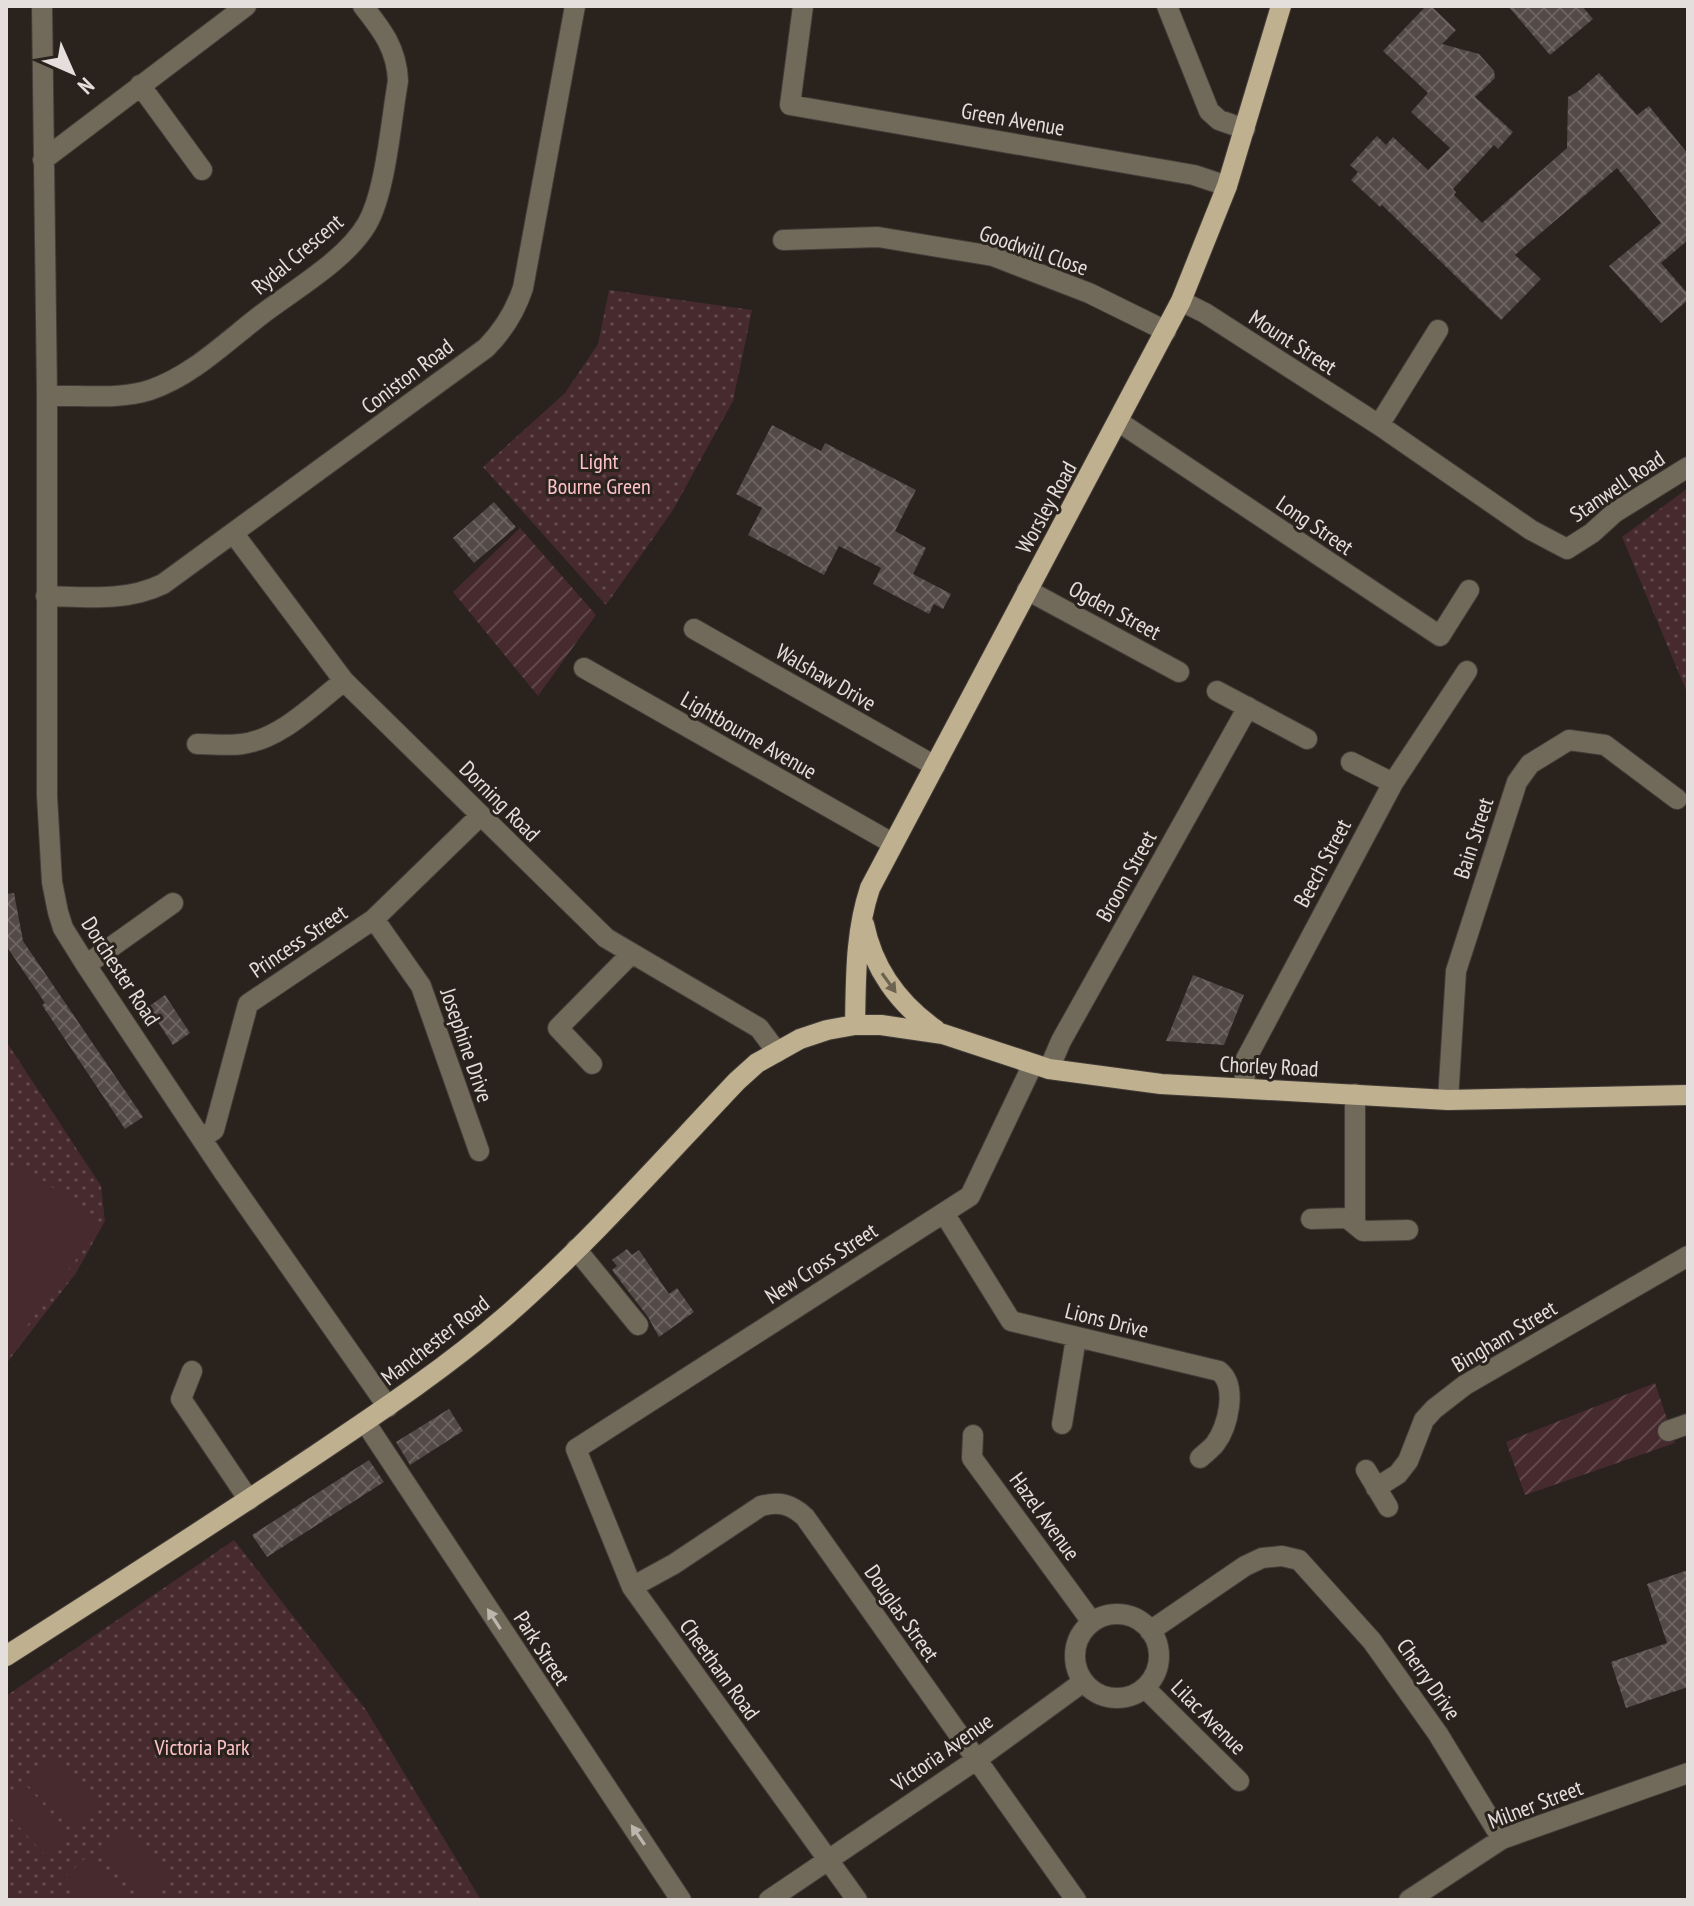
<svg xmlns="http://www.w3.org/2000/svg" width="1694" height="1906" font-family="'PT Sans Narrow',sans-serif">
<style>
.park{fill:url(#park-dots)}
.garden{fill:url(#garden-furrows)}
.pitch{fill:#472a2e}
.building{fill:url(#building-cross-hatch)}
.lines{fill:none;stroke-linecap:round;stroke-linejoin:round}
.minor-casing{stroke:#433c38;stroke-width:22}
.major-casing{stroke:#433c38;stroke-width:22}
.minor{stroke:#716a5a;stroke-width:20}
.major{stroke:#bfb08f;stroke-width:20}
.oneway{fill:#6c6250}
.oneway2{fill:#bcb6ae}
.labels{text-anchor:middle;stroke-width:6;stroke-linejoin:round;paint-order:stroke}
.street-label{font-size:22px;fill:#e4dfdc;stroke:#29221d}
.park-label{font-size:22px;fill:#fec2c9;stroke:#29221d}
</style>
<defs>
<pattern id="park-dots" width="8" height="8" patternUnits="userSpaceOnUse" patternTransform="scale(2)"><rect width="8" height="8" fill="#472a2e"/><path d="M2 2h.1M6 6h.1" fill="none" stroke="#61484c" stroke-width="1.8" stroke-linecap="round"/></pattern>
<pattern id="garden-furrows" width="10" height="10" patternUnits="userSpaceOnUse" patternTransform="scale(2)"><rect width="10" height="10" fill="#472a2e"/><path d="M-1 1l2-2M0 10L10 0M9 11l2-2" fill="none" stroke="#61484c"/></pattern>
<pattern id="building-cross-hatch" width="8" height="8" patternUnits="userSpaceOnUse" patternTransform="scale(2)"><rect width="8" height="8" fill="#534947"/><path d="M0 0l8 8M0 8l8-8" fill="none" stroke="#6c6361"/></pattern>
</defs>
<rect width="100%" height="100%" fill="#29221d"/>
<path class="park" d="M609,290L752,310L733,401L673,510L606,605L483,467L565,393L598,344Z
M1688,488V695L1622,537Z
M6,1041L101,1186L105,1221L76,1273L6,1364Z
M234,1540L366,1710L481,1900H6V1696Z"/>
<path class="garden" d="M520,528L596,615L538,696L453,592Z
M1655,1383L1675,1443L1525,1495L1506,1442Z"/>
<path class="pitch" d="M18,1162L102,1224L9,1350L6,1348V1178Z
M53,1753L101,1805L77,1828L28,1775Z
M22,1781L70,1834L46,1856L6,1813V1796Z
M121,1826L170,1879L146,1900L97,1849Z
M90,1854L132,1900H87L65,1877Z"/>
<path class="building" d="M1426,6H1431L1456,30L1442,44L1479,54L1494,71L1495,78L1475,97L1513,132L1498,149L1494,145L1453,189L1456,192L1454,195L1482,223L1567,148L1568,97L1577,92L1599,73L1637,115L1649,106L1688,154V240L1661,263L1688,294V300L1661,323L1609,266L1661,223L1617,168L1515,255L1541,279L1501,320L1382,205L1380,207L1351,180L1358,172L1350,165L1377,136L1386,145L1393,137L1428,170L1450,148L1411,112L1428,93L1383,51Z
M1508,6H1582L1593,19L1550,55Z
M772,425L821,451L825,443L916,490L895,531L926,548L913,574L951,594L943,609L934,604L929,614L873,584L881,568L839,546L824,575L748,535L762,508L736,494Z
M494,502L516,527L474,563L453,538Z
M14,893L23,941L143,1117L125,1129L42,1005L45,1003L7,947L6,894Z
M1193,975L1244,995L1224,1045L1166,1041Z
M165,995L190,1033L173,1045L148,1007Z
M627,1249L632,1255L639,1250L669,1294L677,1288L694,1312L659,1337L648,1317L612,1270L617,1266L612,1260Z
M449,1409L463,1431L410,1465L396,1442Z
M369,1460L384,1482L267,1557L252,1535Z
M1688,1570V1687L1626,1708L1611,1662L1667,1643L1647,1584Z"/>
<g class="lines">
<defs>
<path id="minor" d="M42,6L47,396V796L52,882L58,912L63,928L86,965L223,1171L388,1407
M803,6L790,105L1194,175L1227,186
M1167,6L1209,111L1219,120L1245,129
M140,85L202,170
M43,160L246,6
M783,240L878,237L993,256L1089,293L1166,331
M1181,301L1205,313L1379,425L1531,530L1567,549L1592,533L1614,513L1688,467
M47,396C80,395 119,400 150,390C192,376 227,341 261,315C295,289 346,260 367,224C386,191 391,120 398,81C397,49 382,30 363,6
M1119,422L1440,636L1469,590
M1379,425L1438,330
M234,534L344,681L606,938L759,1028L777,1052
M1027,590L1179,672
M46,596C86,597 126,602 163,584L486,348C504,330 515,312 523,288L575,6
M694,629L935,766
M584,668L892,843
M1217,691L1307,739
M197,744C212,744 228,746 242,744C281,739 314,704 344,681
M1351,762L1393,783
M374,919L421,986L479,1151
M86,965L173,903
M592,1064L558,1028L631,954
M1049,1069L1061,1041L1248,707
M1244,1088L1246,1059L1393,783L1467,671
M1448,1100L1456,971L1517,782L1530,764L1569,740L1605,745L1677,799
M202,1138L214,1130L248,1004L374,919L480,816
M944,1213L1011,1321L1219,1371C1238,1386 1228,1427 1215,1444C1211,1449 1205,1453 1200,1458
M1311,1219L1347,1218L1363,1231L1408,1230
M1355,1222V1094
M576,1249L638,1325
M192,1371L181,1399L249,1500
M365,1422L681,1900
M1062,1424L1076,1338
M1668,1431L1688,1424
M973,1435L972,1458L1092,1622
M1366,1470L1388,1507
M1376,1488L1398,1474L1408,1461L1424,1420L1434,1409L1465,1385L1688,1256
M632,1587L674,1564L761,1506C779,1501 791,1504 805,1517L1076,1900
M1075 1656a42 42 0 1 1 84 0a42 42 0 1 1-84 0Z
M1150,1631L1245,1566L1262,1558L1282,1556L1299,1560L1372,1641L1438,1734L1502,1839
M1145,1688L1239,1781
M769,1900L976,1760L1083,1682
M857,1900L632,1587L576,1449L970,1196L1033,1064
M1409,1900L1502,1839L1688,1773"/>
<path id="major" d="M864,924C873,968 899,1004 936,1030
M855,1025C856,978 855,933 870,888L1181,301L1227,186L1281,6
M6,1656C108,1591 211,1525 311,1458C378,1413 446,1368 507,1315C589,1243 662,1160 737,1081L757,1063L800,1039L827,1030L855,1025H881L943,1034L1049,1069L1161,1084L1448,1100L1688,1095"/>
</defs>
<use href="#minor" class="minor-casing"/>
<use href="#major" class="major-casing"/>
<use href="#minor" class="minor"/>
<use href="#major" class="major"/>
</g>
<defs><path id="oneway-solid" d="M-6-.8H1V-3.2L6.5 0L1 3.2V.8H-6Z" transform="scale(2)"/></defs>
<use class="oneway" href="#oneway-solid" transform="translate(889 983) rotate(54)"/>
<g class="oneway2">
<use href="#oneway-solid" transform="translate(494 1619) rotate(-123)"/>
<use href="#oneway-solid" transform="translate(638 1835) rotate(-124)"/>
</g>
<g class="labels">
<g class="street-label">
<text transform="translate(1013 119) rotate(10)" y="8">Green Avenue</text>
<text transform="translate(1034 250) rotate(19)" y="8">Goodwill Close</text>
<text transform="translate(297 254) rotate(-40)" y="8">Rydal Crescent</text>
<text transform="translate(1293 342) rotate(33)" y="8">Mount Street</text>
<text transform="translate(407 376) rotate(-37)" y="8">Coniston Road</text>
<text transform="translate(1617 486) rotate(-34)" y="8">Stanwell Road</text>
<text transform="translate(1046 507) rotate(-61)" y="8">Worsley Road</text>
<text transform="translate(1315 525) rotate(34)" y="8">Long Street</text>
<text transform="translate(1115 610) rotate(28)" y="8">Ogden Street</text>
<text transform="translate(826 677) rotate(30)" y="8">Walshaw Drive</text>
<text transform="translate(749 735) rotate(30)" y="8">Lightbourne Avenue</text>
<text transform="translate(500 801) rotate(45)" y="8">Dorning Road</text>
<text transform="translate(1473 838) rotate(-72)" y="8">Bain Street</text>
<text transform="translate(1322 863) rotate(-62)" y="8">Beech Street</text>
<text transform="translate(1126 876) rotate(-61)" y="8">Broom Street</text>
<text transform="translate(298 941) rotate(-34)" y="8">Princess Street</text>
<text transform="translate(121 971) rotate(57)" y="8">Dorchester Road</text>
<text transform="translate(467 1045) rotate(71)" y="8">Josephine Drive</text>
<text transform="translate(1269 1066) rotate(3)" y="8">Chorley Road</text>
<text transform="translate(821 1263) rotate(-33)" y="8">New Cross Street</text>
<text transform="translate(1107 1320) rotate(14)" y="8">Lions Drive</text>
<text transform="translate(1504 1336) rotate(-31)" y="8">Bingham Street</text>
<text transform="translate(435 1340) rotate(-38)" y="8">Manchester Road</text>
<text transform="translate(1045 1516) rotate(54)" y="8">Hazel Avenue</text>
<text transform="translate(902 1613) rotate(55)" y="8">Douglas Street</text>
<text transform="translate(542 1648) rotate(57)" y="8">Park Street</text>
<text transform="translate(720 1669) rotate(54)" y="8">Cheetham Road</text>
<text transform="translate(1429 1679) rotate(55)" y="8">Cherry Drive</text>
<text transform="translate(1209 1717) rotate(45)" y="8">Lilac Avenue</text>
<text transform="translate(942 1752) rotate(-35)" y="8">Victoria Avenue</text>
<text transform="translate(1535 1804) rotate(-21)" y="8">Milner Street</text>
</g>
<g class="park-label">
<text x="599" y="469">Light<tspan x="599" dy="25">Bourne Green</tspan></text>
<text x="202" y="1755">Victoria Park</text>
</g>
</g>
<rect width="1694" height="1906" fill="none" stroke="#e4dfdc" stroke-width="16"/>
<g transform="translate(72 72) rotate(135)" stroke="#29221d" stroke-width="6" paint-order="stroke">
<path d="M0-6L14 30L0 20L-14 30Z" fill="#e4dfdc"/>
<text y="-12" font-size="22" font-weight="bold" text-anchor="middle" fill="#e4dfdc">N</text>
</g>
</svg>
